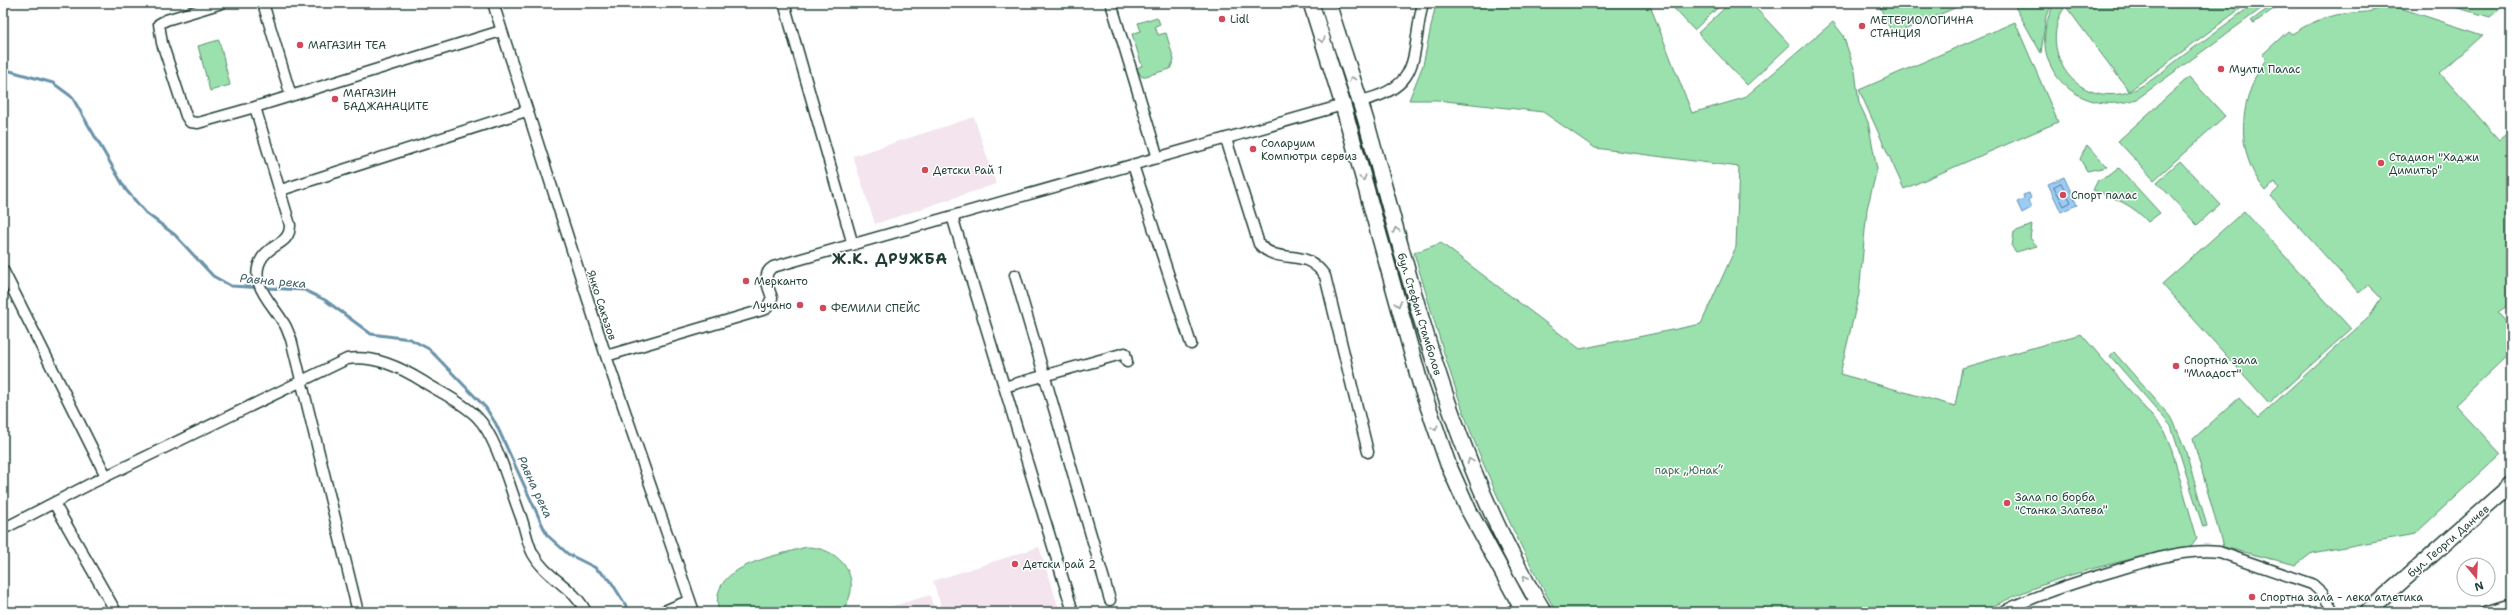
<svg xmlns="http://www.w3.org/2000/svg" width="2514" height="615" font-family="'Shantell Sans',sans-serif">
<style>
.built{fill:#f3e4ee}
.green{fill:#9be1ae;stroke:#5d8f71}
.water{fill:#9bcbf7;stroke:#6992a9}
.lines{fill:none;stroke-linecap:round;stroke-linejoin:round}
.shore{stroke:#517682;stroke-width:1}
.stream{stroke:#6992a9;stroke-width:3}
.street-casing{stroke:#1f3d34;stroke-width:13}
.secondary-casing{stroke:#1f3d34;stroke-width:18}
.street{stroke:#fff;stroke-width:10}
.secondary{stroke:#fff;stroke-width:15}
.oneway{stroke:#8f9e9a}
.poi-dot{fill:#d1495b;stroke:#fff;stroke-width:1.5}
.labels{text-anchor:middle;stroke-width:3;stroke-linejoin:round;paint-order:stroke}
.poi-label{font-size:11px;fill:#1f3d34;stroke:#fff;text-anchor:start}
.street-label{font-size:11px;fill:#1f3d34;stroke:#fff}
.park-label{font-size:11px;fill:#3e6652;stroke:#fff}
.water-label{font-size:12px;font-style:italic;fill:#3e6065;stroke:#fff}
.district-label{font-size:15px;font-weight:bold;letter-spacing:1px;fill:#1f3d34;stroke:#fff}
</style>
<rect width="100%" height="100%" fill="#fff"/>
<filter id="ink" filterUnits="userSpaceOnUse"><feTurbulence type="fractalNoise" baseFrequency=".025" numOctaves="2"/><feDisplacementMap in="SourceGraphic" scale="8" xChannelSelector="R" yChannelSelector="G"/><feConvolveMatrix kernelMatrix="1 2 1 2 8 2 1 2 1" color-interpolation-filters="sRGB"/></filter>
<g filter="url(#ink)">
<path class="built" d="M974,117L996,184L875,224L853,156Z
M1039,547L1060,612H943L933,581Z
M930,595L935,612H873Z"/>
<path class="green" d="M1436,3H1649L1692,113L1744,98L1833,22L1843,35L1855,71L1859,103L1868,122L1877,169L1867,209L1859,294L1840,374L1955,406L1962,368L2081,334L2163,429L2172,451L2197,538L2190,547C2119,561 2047,576 1983,612H1556C1526,558 1498,501 1475,443C1451,381 1433,316 1414,253L1441,243L1580,349L1701,324L1736,247L1739,167L1595,148L1543,112L1437,100H1409L1423,65Z
M1669,3H1723L1694,30Z
M1730,3H1751L1790,45L1747,85L1698,33Z
M1878,3H1966L1893,35Z
M2013,3H2053L2046,16L2041,53Z
M2055,3H2068C2055,18 2052,40 2059,58C2070,90 2105,103 2136,89C2155,80 2173,62 2191,50C2212,34 2234,19 2255,3H2269L2137,99C2076,120 2021,61 2055,3Z
M2074,3H2248L2129,91L2067,8Z
M2275,3H2282L2254,23L2251,21Z
M2440,3H2507L2490,17Z
M2388,4L2483,35L2440,73L2499,140L2511,130V309L2507,307L2498,313L2511,327V352L2455,405L2501,454L2415,534L2312,553L2296,565L2223,547L2193,439L2239,398L2258,418L2368,318L2381,298L2368,285L2359,293L2271,196L2279,188L2275,182L2266,191C2233,152 2239,99 2266,59L2262,55L2288,31L2292,34C2308,24 2324,16 2343,14C2364,11 2369,15 2388,4Z
M1157,17L1160,24L1155,26L1158,35L1166,33L1174,60L1170,69L1142,77L1136,68L1142,66L1132,34L1141,31L1138,23Z
M2015,22L2058,122L1904,189L1859,90Z
M219,40L230,85L210,91L198,46Z
M2189,77L2225,116L2154,180L2118,141Z
M2087,145L2107,167L2087,171L2080,159Z
M2180,161L2220,204L2197,225L2157,182Z
M2119,168L2160,213L2148,222C2133,205 2115,198 2093,190L2098,180L2110,175Z
M2244,211L2351,329L2269,403L2162,284Z
M2032,225L2030,238L2037,246L2016,252L2012,247L2014,232Z
M2114,352L2173,420L2185,449L2207,526L2203,527L2171,426L2110,356Z
M806,547C842,547 866,582 841,612H719C706,565 775,557 806,547Z"/>
<path class="water" d="M2064,177L2077,205L2061,212L2048,184Z
M2029,193L2031,198L2028,200L2031,208L2022,213L2017,202L2024,199L2023,195Z"/>
<g class="lines">
<path class="shore" d="M2061,183L2071,202L2064,206L2054,187Z"/>
<path class="stream" d="M3,69L53,83L72,97L126,190L146,213L175,235L213,276L231,286L304,290L325,300L371,334L410,339L429,349L486,408L496,424L547,535L568,554L594,567L610,580L630,612"/>
<defs>
<path id="street" d="M222,3L166,20L159,24L162,43L186,116L190,122L198,123L255,107L501,31
M263,3L291,96
M493,3L606,356L694,612
M784,3L853,245
M1111,3L1158,158
M1360,101C1425,87 1410,54 1423,3
M255,107L290,225C290,245 271,243 262,258C247,282 272,303 283,322C287,327 288,333 291,339L358,612
M1226,139L1259,244C1280,267 1304,245 1325,276L1368,452
M1133,165L1191,344
M281,190L526,111
M952,216L1073,612
M3,270L106,476
M1015,275L1110,600
M606,356L766,309L772,298C769,288 761,274 773,267L1343,105
M1004,387L1125,353L1127,362
M54,503L116,612
M3,529L92,483L347,359C374,355 400,367 424,382C441,393 462,402 477,417C497,437 510,489 521,517C525,528 527,543 533,554C546,578 574,587 586,612
M662,612L690,600
M1510,612L1539,603
M2002,612C2038,594 2076,582 2114,571C2147,561 2184,548 2219,552L2312,584L2322,593L2334,612
M2485,612L2511,604"/>
<path id="secondary" d="M1311,3L1343,105L1421,386L1448,464L1469,511L1524,612
M1328,3C1340,43 1354,81 1366,121C1413,288 1452,463 1544,612
M2367,612L2511,485"/>
</defs>
<use href="#street" class="street-casing"/>
<use href="#secondary" class="secondary-casing"/>
<use href="#street" class="street"/>
<use href="#secondary" class="secondary"/>
</g>
<defs><path id="oneway-chevron" d="M-2-3.5L2.5 0L-2 3.5" fill="none" stroke-width="1.6" stroke-linecap="round" stroke-linejoin="round"/></defs>
<g class="oneway">
<use href="#oneway-chevron" transform="translate(1322 40) rotate(73)"/>
<use href="#oneway-chevron" transform="translate(1352 79) rotate(-109)"/>
<use href="#oneway-chevron" transform="translate(1363 178) rotate(75)"/>
<use href="#oneway-chevron" transform="translate(1396 230) rotate(-105)"/>
<use href="#oneway-chevron" transform="translate(1398 304) rotate(74)"/>
<use href="#oneway-chevron" transform="translate(1435 428) rotate(71)"/>
<use href="#oneway-chevron" transform="translate(1470 461) rotate(-111)"/>
<use href="#oneway-chevron" transform="translate(1525 578) rotate(-119)"/>
</g>
</g>
<g class="poi-dot">
<circle cx="1222" cy="19" r="4"/>
<circle cx="1862" cy="26" r="4"/>
<circle cx="300" cy="45" r="4"/>
<circle cx="2221" cy="69" r="4"/>
<circle cx="335" cy="99" r="4"/>
<circle cx="1253" cy="149" r="4"/>
<circle cx="2381" cy="163" r="4"/>
<circle cx="925" cy="170" r="4"/>
<circle cx="2063" cy="195" r="4"/>
<circle cx="746" cy="281" r="4"/>
<circle cx="800" cy="305" r="4"/>
<circle cx="823" cy="308" r="4"/>
<circle cx="2176" cy="366" r="4"/>
<circle cx="2007" cy="503" r="4"/>
<circle cx="1015" cy="564" r="4"/>
<circle cx="2252" cy="597" r="4"/>
</g>
<g class="labels">
<g class="poi-label">
<text x="1230" y="23">Lidl</text>
<text x="1870" y="24">МЕТЕРИОЛОГИЧНА<tspan x="1870" dy="13">СТАНЦИЯ</tspan></text>
<text x="308" y="49">МАГАЗИН ТЕА</text>
<text x="2229" y="73">Мулти Палас</text>
<text x="343" y="97">МАГАЗИН<tspan x="343" dy="13">БАДЖАНАЦИТЕ</tspan></text>
<text x="1261" y="147">Соларуим<tspan x="1261" dy="13">Компютри сервиз</tspan></text>
<text x="2389" y="161">Стадион "Хаджи<tspan x="2389" dy="13">Димитър"</tspan></text>
<text x="933" y="174">Детски Рай 1</text>
<text x="2071" y="199">Спорт палас</text>
<text x="754" y="285">Мерканто</text>
<text x="792" y="309" text-anchor="end">Лучано</text>
<text x="831" y="312">ФЕМИЛИ СПЕЙС</text>
<text x="2184" y="364">Спортна зала<tspan x="2184" dy="13">"Младост"</tspan></text>
<text x="2015" y="501">Зала по борба<tspan x="2015" dy="13">"Станка Златева"</tspan></text>
<text x="1023" y="568">Детски рай 2</text>
<text x="2260" y="601">Спортна зала - лека атлетика</text>
</g>
<g class="street-label">
<text transform="translate(602 305) rotate(72)" y="4">Янко Сакъзов</text>
<text transform="translate(1420 314) rotate(73)" y="4">бул. Стефан Стамболов</text>
<text transform="translate(2448 541) rotate(-41)" y="4">бул. Георги Данчев</text>
</g>
<g class="park-label">
<text x="1689" y="474">парк „Юнак“</text>
</g>
<g class="water-label">
<text transform="translate(273 281) rotate(5)" y="4">Равна река</text>
<text transform="translate(535 487) rotate(65)" y="4">Равна река</text>
</g>
<g class="district-label">
<text x="890" y="264">Ж.К. ДРУЖБА</text>
</g>
</g>
<rect width="2514" height="615" fill="none" stroke="#fff" stroke-width="16"/>
<rect x="8" y="8" width="2498" height="599" fill="none" stroke="#1f3d34" stroke-width="1.5" filter="url(#ink)"/>
<g transform="translate(2476 577) rotate(162)"><circle r="19" fill="#ffffff" stroke="#a5b1ae"/>
<path d="M0-3L7 15L0 10L-7 15Z" fill="#d1495b"/>
<text y="-6" font-size="11" font-weight="bold" text-anchor="middle" fill="#1f3d34">N</text>
</g>
</svg>
